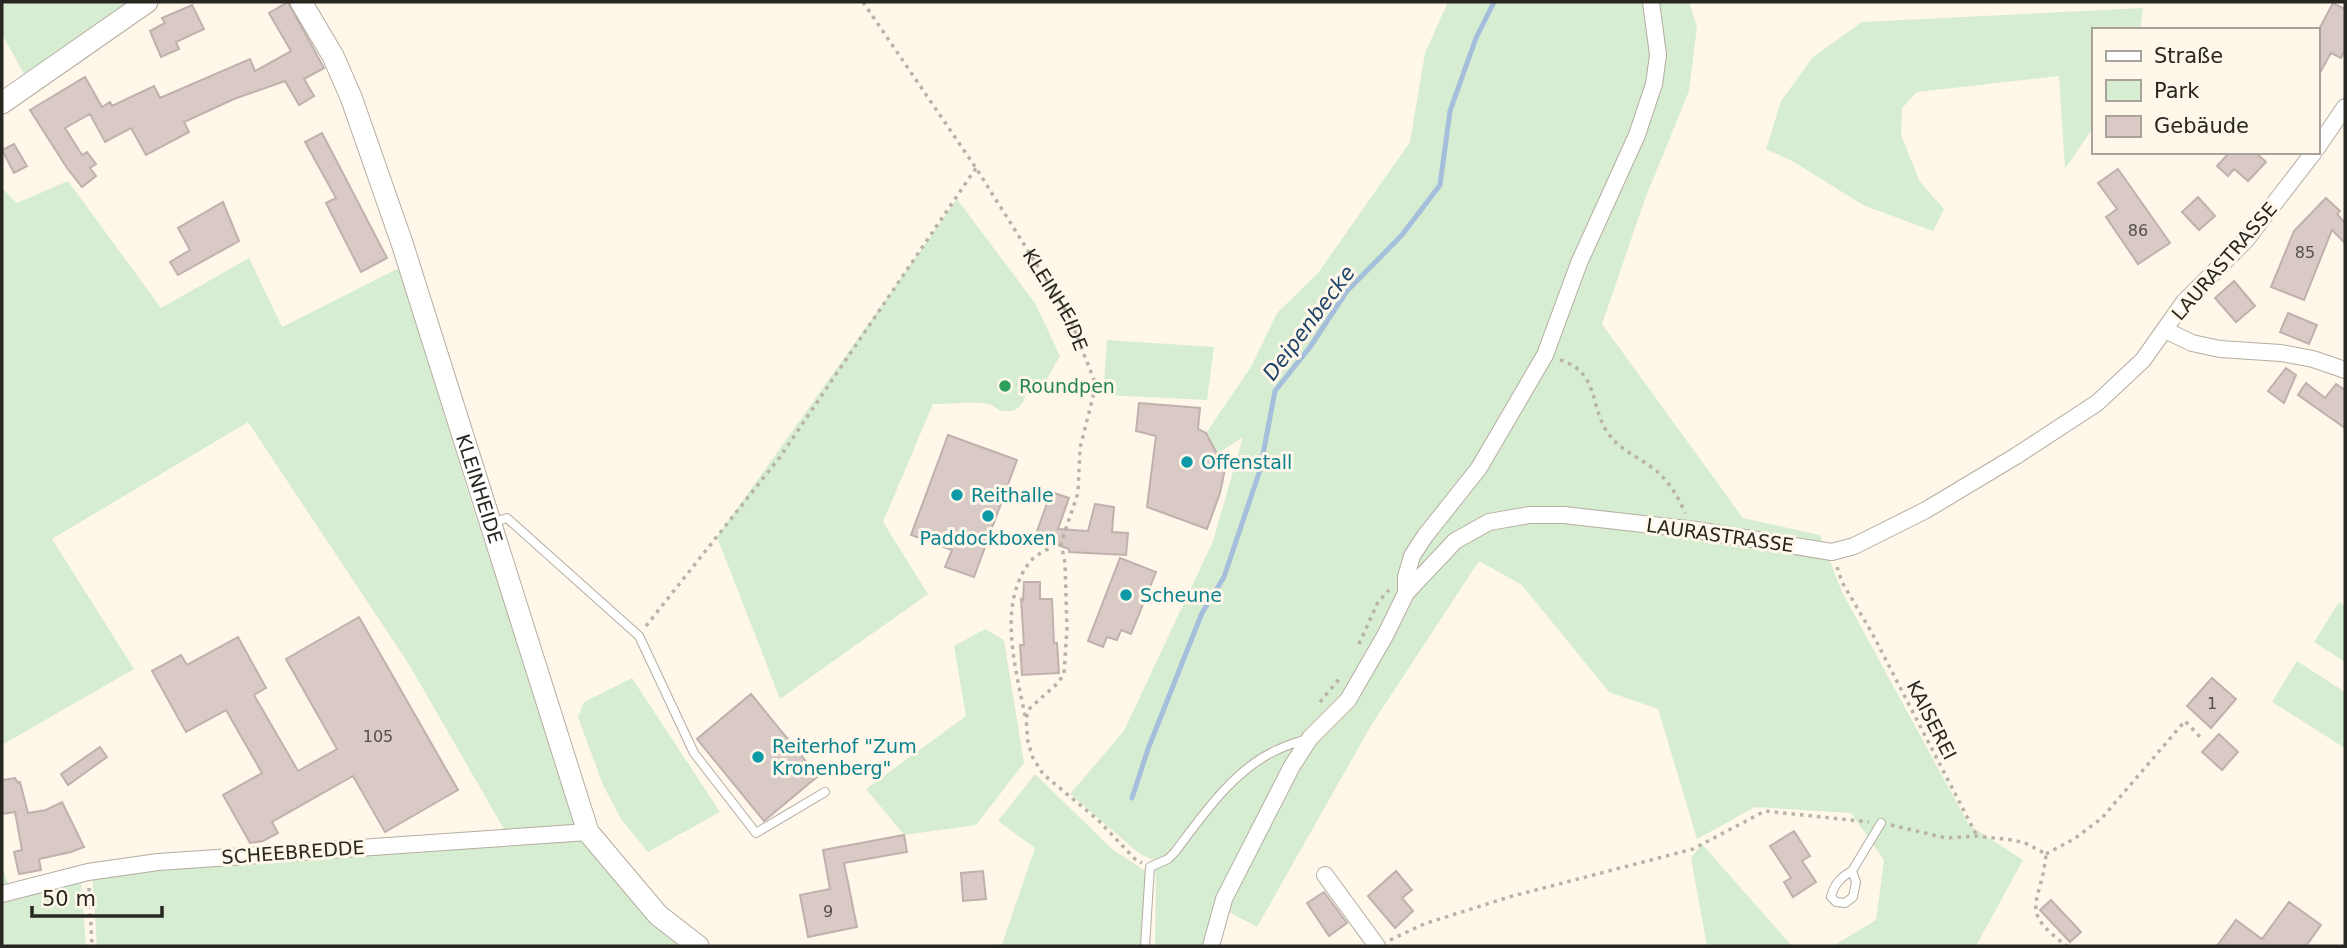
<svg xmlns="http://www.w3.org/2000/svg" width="2347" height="948" font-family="'DejaVu Sans',sans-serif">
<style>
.green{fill:#d7edd2}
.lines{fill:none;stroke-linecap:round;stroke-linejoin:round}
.stream{stroke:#a4bedc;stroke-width:5}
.building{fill:#d9cac6;stroke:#c0b1ad;stroke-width:2}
.service-casing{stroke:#b4ada1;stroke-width:10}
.minor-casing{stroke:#b4ada1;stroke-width:18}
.tertiary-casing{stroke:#b4ada1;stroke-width:23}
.path{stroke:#b8b3a8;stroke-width:3.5;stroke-dasharray:3.5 5;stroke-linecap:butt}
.service{stroke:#fff;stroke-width:8}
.minor{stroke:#fff;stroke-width:16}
.tertiary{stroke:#fff;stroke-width:21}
.leisure-dot{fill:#2e9e5b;stroke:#fef7ea;stroke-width:2.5}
.culture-dot{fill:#0f9aa8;stroke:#fef7ea;stroke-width:2.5}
.labels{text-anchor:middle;stroke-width:6;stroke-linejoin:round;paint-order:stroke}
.number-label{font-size:16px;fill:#544f4a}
.street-label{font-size:19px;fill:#282621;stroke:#fef7ea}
.leisure-label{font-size:19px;fill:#27864d;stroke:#fef7ea;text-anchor:start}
.culture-label{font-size:19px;fill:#0d838f;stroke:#fef7ea;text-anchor:start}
.water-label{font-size:21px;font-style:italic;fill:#20456d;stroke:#fef7ea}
</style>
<rect width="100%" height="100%" fill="#fef7ea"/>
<path class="green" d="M2,2H134L26,78L2,34Z
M1448,2H1689L1697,27L1689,91L1645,199L1602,324L1743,518L1820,535L1842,592L1969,825L2023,860L1976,946H1833L1876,920L1884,860L1851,813L1755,807L1697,839L1658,709L1609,692L1522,585L1479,561L1372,724L1257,927L1216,905L1206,946H1155L1156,877L1153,860L1140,854L1070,794L1124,731L1213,541L1243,437L1217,454L1206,433L1251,367L1277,313L1318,273L1410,142L1425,53Z
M2143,8L2140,30H2093V128L2065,169L2059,76L1917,92L1902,108L1901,135L1920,182L1944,209L1933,231L1863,205L1794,162L1766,149L1781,101L1813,57L1862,22Z
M68,181L161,308L249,258L282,327L399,268L472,505L578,825L505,831L410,666L248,422L52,539L134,669L2,745V188L17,203Z
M957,199L1035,303L1060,356L1037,396L1026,379C1028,395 1024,414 1002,411C997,410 994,405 988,404C974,401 948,404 933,404L883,522L928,594L780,699L717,537Z
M1107,340L1214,347L1207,400L1103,395Z
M2339,602L2345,606V662L2314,642Z
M985,629L1004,640L1024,763L976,825L904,835L866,789L966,716L954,646Z
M2297,661L2345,692V748L2272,702Z
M632,678L720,812L648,852L621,819L603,785L578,717L584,702Z
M1035,774L1112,849L1147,872L1144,946H976L1002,944L1035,848L998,821Z
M586,837L688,946H97L92,874Z
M1702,844L1792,946H1707L1691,858Z
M2,865L13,899L81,882L86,946H2Z"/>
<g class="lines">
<path class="stream" d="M1132,798L1148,749L1202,613L1224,577L1260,470L1275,391L1310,347L1347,291L1402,235L1440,185L1450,111L1476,38L1494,2"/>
</g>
<path class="building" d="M288,2L324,68L304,79L314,96L299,105L285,81L234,99L184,122L189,132L146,155L131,128L105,142L90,114L65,128L82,155L87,152L96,164L90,168L96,176L82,187L67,168L30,110L85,77L102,107L110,102L112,106L154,86L160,98L250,59L255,71L291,51L269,13Z
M2333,3L2345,9V50L2341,58L2331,53L2317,78V33Z
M192,5L204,29L176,42L179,49L161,57L150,31L165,23L162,18Z
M322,133L387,258L361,272L326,203L336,198L305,142Z
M14,144L27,166L14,173L2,150Z
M2230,152H2255L2266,162L2248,181L2234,169L2228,176L2217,166Z
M2118,169L2170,243L2138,264L2106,217L2117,209L2098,183Z
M2198,197L2215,216L2199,230L2182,212Z
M2326,198L2340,211L2337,214L2345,223V243L2332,230L2304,300L2271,287L2294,231Z
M223,202L239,241L178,275L170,262L190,250L178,228Z
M2234,281L2255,306L2236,322L2215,298Z
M2288,313L2317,325L2309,344L2280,332Z
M2286,368L2296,375L2284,403L2268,391Z
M2306,383L2325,398L2336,384L2345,390V428L2298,395Z
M1139,403L1200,408L1198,429L1206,433L1225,469L1220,493L1207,529L1147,507L1156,436L1136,431Z
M948,435L1017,460L974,577L945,567L952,550L911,535Z
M1051,492L1069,498L1058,529L1088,531L1095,504L1114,507L1112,532L1128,533L1126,555L1069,552V549L1035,537Z
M1120,558L1156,572L1131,634L1121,630L1117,640L1107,637L1103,647L1088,641Z
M1024,582H1040V599H1052L1054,643H1057L1059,673L1022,675L1020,645H1024L1021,599L1023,600Z
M359,617L458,790L385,832L353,776L272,822L278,833L263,841L250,843L223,795L262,773L226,710L186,732L152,671L181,655L187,665L238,637L266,688L254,695L298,771L337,749L286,659Z
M2212,678L2236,699L2211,728L2187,706Z
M751,694L818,776L764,821L697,739Z
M2219,734L2238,752L2222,770L2202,752Z
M100,747L107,757L68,785L61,774Z
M15,778L18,783L20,782L28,813L46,810L62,802L84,847L71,852L39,859L41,870L19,874L14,852L22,850L15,812L2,814V780Z
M1794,831L1810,856L1802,861L1816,882L1793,897L1784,882L1791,878L1770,846Z
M904,835L907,852L844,863L857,927L808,937L800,895L830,889L823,850Z
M983,871L986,899L963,901L961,873Z
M1396,871L1412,890L1402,898L1413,911L1395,928L1368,896Z
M1324,892L1347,923L1329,936L1307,903Z
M2051,900L2081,932L2070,942L2040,910Z
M2289,902L2321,925L2306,946H2217L2236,920L2262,939Z"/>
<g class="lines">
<defs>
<path id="service" d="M492,523L507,518L639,636L694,753L756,833L825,792
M1852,871C1841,877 1834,884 1831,897L1836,902L1845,903L1853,897L1856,882L1852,871L1881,823
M1145,946L1150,867L1168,859L1175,852C1202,816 1234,769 1277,750C1287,745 1297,742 1307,739"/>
<path id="minor" d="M2317,148L2345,107
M2165,330L2192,343L2220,349L2281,353L2313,359L2345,370
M1406,593V577L1412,556L1425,536L1479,468L1545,355L1579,263L1637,135L1654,84L1658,55L1651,2
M1325,875L1377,946
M2,894L88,872L158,862L588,832
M1211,946L1224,899L1292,766L1310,738L1348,700L1386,634L1406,593L1455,541L1489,522L1529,515H1564L1696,530L1832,552L1854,546L1926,510L2016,456L2097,403L2143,360L2184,302L2246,240L2314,152"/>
<g id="tertiary">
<path id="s2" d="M301,2L333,56L351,97L402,243L588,832L658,915L698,946"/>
<path d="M2,103L147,2"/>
</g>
</defs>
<use href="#service" class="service-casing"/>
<use href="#minor" class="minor-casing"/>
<use href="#tertiary" class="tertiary-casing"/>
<g class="path">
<path id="s1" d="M863,2L976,168L1069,316L1096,385L1080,448L1078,493L1061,543L1065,563L1067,629L1064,673L1059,682L1030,708L1026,718L1028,742L1033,758L1043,774L1098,820L1135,859L1142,863"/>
<path d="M1560,360C1602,373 1588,410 1611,437C1622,451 1640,458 1654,469C1668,480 1678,496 1685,513"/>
<path d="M1837,567L1842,582L1872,633L1977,836"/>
<path d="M646,626L780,457L976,168"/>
<path d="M1359,644L1378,602L1389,590"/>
<path d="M1320,702L1340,678"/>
<path d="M1025,716C1016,669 997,606 1029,563C1035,554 1051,548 1061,543"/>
<path d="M1891,825L1946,838L1977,836L2012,840L2025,843L2046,854C2042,904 2016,909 2067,946"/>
<path d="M2046,854L2074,839L2102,818L2185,721L2201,738"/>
<path d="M89,888L92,946"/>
<path d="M1390,940L1424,924L1509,897L1693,849L1765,811L1869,822"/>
</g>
<use href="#service" class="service"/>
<use href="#minor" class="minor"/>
<use href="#tertiary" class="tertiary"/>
</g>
<circle class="leisure-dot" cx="1005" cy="386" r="7"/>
<g class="culture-dot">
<circle cx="1187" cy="462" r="7"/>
<circle cx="957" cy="495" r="7"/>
<circle cx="988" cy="516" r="7"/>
<circle cx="1126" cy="595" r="7"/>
<circle cx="758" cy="757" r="7"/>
</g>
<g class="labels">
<g class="number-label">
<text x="2138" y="236">86</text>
<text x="2305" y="258">85</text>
<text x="2212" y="709">1</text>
<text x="378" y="742">105</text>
<text x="828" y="917">9</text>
</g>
<g class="street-label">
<text transform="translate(2224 261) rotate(-49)" y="7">LAURASTRASSE</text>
<text dy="7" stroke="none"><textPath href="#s1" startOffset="355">KLEINHEIDE</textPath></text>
<text dy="7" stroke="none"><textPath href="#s2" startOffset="520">KLEINHEIDE</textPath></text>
<text transform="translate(1720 535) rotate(8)" y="7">LAURASTRASSE</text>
<text transform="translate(1932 720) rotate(63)" y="7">KAISEREI</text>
<text transform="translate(293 852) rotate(-4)" y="7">SCHEEBREDDE</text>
</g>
<g class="leisure-label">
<text x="1019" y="393">Roundpen</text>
</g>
<g class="culture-label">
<text x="1201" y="469">Offenstall</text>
<text x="971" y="502">Reithalle</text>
<text x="988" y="545" text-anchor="middle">Paddockboxen</text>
<text x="1140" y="602">Scheune</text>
<text x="772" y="753">Reiterhof "Zum<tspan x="772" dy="22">Kronenberg"</tspan></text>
</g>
<g class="water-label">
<text transform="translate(1309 323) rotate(-53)" y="7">Deipenbecke</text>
</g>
</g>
<rect width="2347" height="948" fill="none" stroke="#282621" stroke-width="7"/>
<rect x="2092" y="28" width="228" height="126" fill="#fef7ea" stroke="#a8a39a" stroke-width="2"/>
<rect x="2106" y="51" width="35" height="10" fill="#ffffff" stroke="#a8a39a" stroke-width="2"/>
<text x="2154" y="63" font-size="21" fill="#282621">Straße</text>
<rect x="2106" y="80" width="35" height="21" fill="#d7edd2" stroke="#a8a39a" stroke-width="2"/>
<text x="2154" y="98" font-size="21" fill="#282621">Park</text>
<rect x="2106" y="116" width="35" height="21" fill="#d9cac6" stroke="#a8a39a" stroke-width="2"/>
<text x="2154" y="133" font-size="21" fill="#282621">Gebäude</text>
<path d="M32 906v10h130v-10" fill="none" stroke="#282621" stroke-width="3.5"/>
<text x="42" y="906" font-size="21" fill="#282621" stroke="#fef7ea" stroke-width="5" paint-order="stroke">50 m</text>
</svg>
